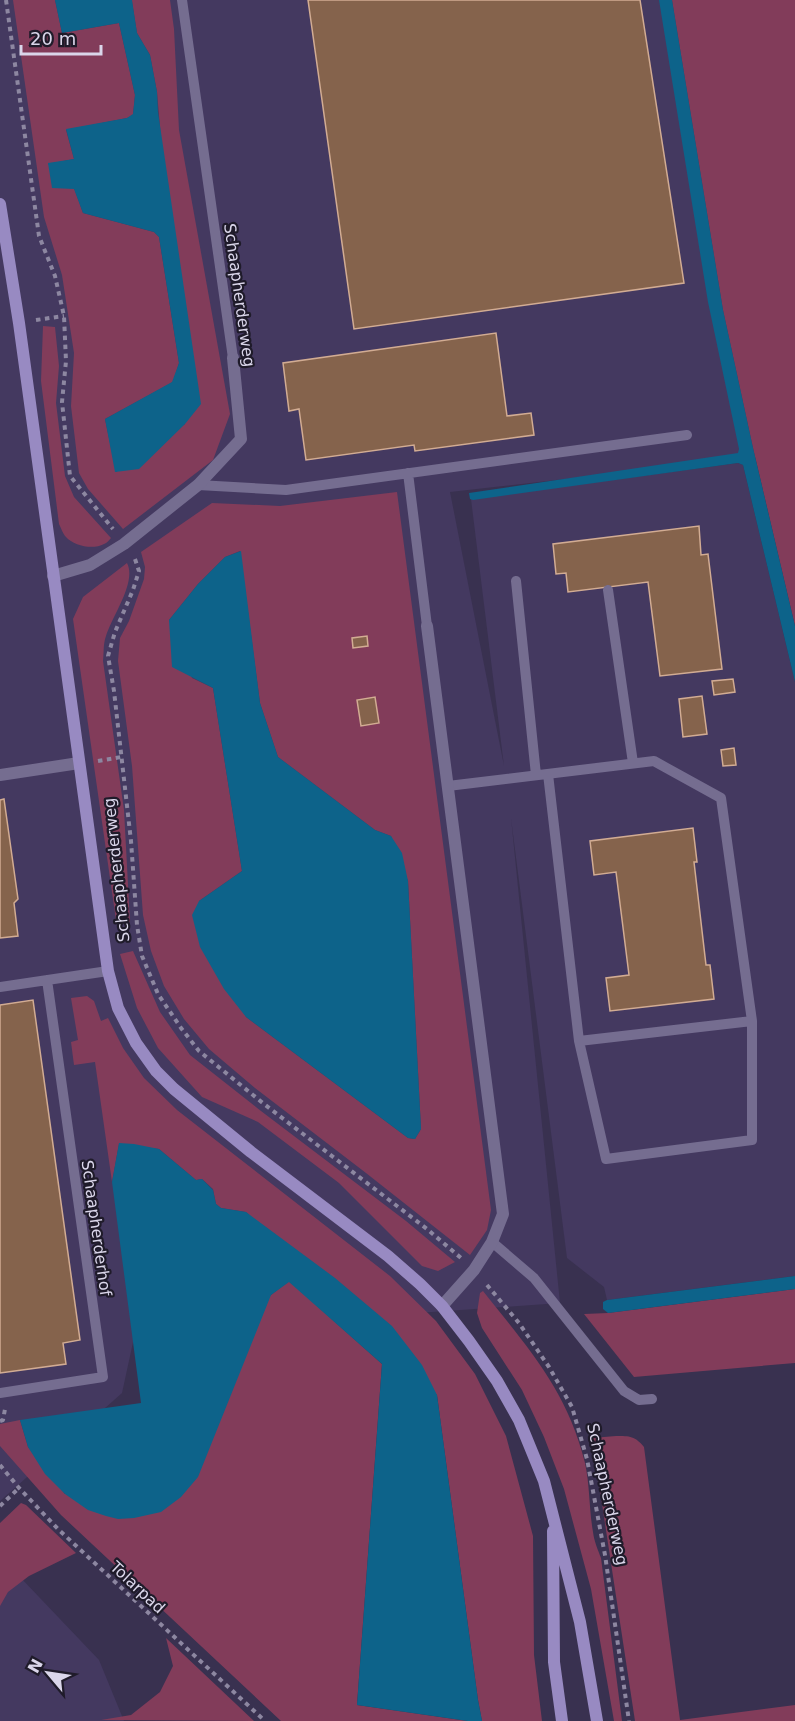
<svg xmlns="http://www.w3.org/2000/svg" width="795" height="1721" font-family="'DejaVu Sans',sans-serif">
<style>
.built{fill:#443960}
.green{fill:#823c5a;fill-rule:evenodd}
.water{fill:#0d638a}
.building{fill:#85634c;stroke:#d2ac93;stroke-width:1.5}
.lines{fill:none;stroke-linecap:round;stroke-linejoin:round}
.path{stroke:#8d87a1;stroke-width:4;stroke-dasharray:4.5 4.5;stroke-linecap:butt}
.lane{stroke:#756d90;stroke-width:10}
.street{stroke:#756d90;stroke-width:12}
.secondary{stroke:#988ac2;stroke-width:12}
.labels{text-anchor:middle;stroke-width:4.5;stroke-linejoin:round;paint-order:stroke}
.street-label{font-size:16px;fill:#dad6ea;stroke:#1f1b2a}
</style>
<rect width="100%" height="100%" fill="#393150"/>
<path class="built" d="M0,0H745L795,453L450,492L504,766L471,499L738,463L743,465L795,682V1276L607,1300L604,1287L567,1258L511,818L560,1303L135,1333L122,1393L0,1501Z
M0,1556L99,1660L124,1721H0Z"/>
<path class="green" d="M13,0H55L62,33L119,23L135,95L133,115L127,118L66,130L74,159L48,164L74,188L83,213L154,232L159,237L179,363L173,382L105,419L116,472L185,424L157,92L150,55L137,33L132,2V0H170L174,29L179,130L230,414L213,460L123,529L88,489L79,473L71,406L74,353L62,275L44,217Z
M672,0H795V626L753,448L723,310Z
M43,326L55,327L59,366L56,403L65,476L74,497L111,538C109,540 107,543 104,544C93,550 74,546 66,537C63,534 61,528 59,524L41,381Z
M397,492L491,1210L487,1230L470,1255L366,1173L255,1088L209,1049L184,1019L164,986L151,951L143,915L132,766L118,661L120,638L129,621L144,579L145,567L141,552L212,503L280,506ZM240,551L260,703L278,757L375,830L391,836L408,881L421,1129L415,1139L408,1138L246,1017L199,901L242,871L213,688L192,678L169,620L198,584L225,557Z
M127,563C137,582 112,616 106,636C103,644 104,653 103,661L124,810L130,922L116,920L73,619L83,597Z
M133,951L160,1012L190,1055L261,1111L406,1221L455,1262L438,1271L422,1266L339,1183L258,1122L202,1097L158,1048L137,1008L120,954Z
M87,996L94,1001L101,1021L108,1018L123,1048L144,1078L177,1110L390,1276L436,1321L475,1374L506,1436L533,1536L534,1655L542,1721H482L478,1700L437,1395L246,1212L221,1208L216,1204L213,1189L202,1179L196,1180L159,1149L119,1144L112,1182L95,1062L74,1065L71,1042L78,1040L71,998Z
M289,1281L382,1364L357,1705L468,1721H281L61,1515L0,1446V1424L20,1420L28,1447L65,1494L271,1295Z
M795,1289V1363L634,1377L584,1314L608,1313Z
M483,1291C528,1348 567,1390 585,1463C590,1486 589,1509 593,1532C594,1541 598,1550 601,1558L622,1721H614L591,1589L564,1489L544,1437L522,1390L482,1328L477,1313L480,1293Z
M616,1436C630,1436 635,1436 644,1447L680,1720L795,1705V1721H635L592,1438Z
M21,1503L26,1505L76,1553L29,1576L8,1592L0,1606V1523Z
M166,1638L254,1721L101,1720L131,1715L160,1692L173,1666Z"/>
<path class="water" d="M55,0H132L137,33L150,55L157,92L158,112L201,404L185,424L139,469L115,472L105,419L172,382L179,363L159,237L154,232L83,213L74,189L52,188L48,163L74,159L66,129L127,118L133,114L135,95L119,23L62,33Z
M659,0H672L723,310L753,448L795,626V682L743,465L738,463L473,500L470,499L469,493L738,453L739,449L708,302Z
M241,551L260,703L278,757L375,830L391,836L402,853L408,881L421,1129L415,1139L408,1138L246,1017L224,989L200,947L192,915L199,901L242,871L213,688L172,667L169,620L198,584L225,557Z
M119,1143L134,1144L159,1149L196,1180L202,1179L213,1190L216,1204L221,1208L246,1212L335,1278L392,1326L422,1365L437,1395L478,1700L482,1721H468L357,1705L382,1364L289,1282L271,1295L198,1477L181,1497L161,1512L134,1518L118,1519L106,1516L88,1510L65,1494L45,1474L28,1447L20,1420L141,1403L112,1182Z
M795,1276V1289L608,1313L603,1309V1302L607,1300Z"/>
<path class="building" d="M308,0H640L684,283L354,329Z
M496,333L507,416L531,413L534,435L415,451L414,445L306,460L299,409L289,411L283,363Z
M699,526L701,555L708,554L722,669L660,676L648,582L568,592L566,573L556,574L553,544Z
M367,636L368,646L353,648L352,638Z
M733,679L735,692L714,695L712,681Z
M702,696L707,734L683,737L679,699Z
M375,697L379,723L361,726L357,700Z
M734,748L736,765L723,766L721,750Z
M4,799L18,899L14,903L18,936L0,938V800Z
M693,828L697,862H694L706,965H710L714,999L610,1011L606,978L629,975L616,872L594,875L590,841Z
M33,1000L80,1340L63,1343L66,1364L0,1373V1005Z"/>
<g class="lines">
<path class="path" d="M6,0L39,236L55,276L64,316L66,361L62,402L70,476L113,529
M36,320L64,316
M135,559L139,571L133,590L115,632L108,656L114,691L131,841L137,925L142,956L158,994L181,1028L199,1051L264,1104L427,1229L461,1258
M98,761L121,757
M487,1285L519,1323L549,1367L572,1407L587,1459L605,1555L629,1721
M0,1421L3,1420L5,1409
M0,1465L19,1488L59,1530L265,1721
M0,1506L19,1488"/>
<path class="lane" d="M182,0L233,358
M408,473L427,626
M198,485L286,490L687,435
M516,581L536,775
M608,590L633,763
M448,786L654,761L721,798L752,1021L579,1041L548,774
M0,987L108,971
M579,1041L606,1159L752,1140V1021
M492,1242L534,1278L624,1391L639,1400L652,1399
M0,1393L103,1377L47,980"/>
<path class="street" d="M53,576L90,565L124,544L198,485L241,439L233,358
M427,626L503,1214L492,1242L474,1270L442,1306
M0,775L79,763"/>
<path class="secondary" d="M0,204L19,323L108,971L118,1008L136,1043L156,1071L174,1089L251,1152L388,1256L420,1284L442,1306L469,1341L497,1381L519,1420L544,1481L580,1622L597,1721
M553,1531L554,1662L562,1721"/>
</g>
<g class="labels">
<g class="street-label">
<text transform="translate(240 295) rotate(82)" y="6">Schaapherderweg</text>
<text transform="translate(116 870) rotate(-96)" y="6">Schaapherderweg</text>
<text transform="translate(97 1228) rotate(82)" y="6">Schaapherderhof</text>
<text transform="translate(608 1494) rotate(78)" y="6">Schaapherderweg</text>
<text transform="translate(138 1587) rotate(43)" y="6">Tolarpad</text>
</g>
</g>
<g transform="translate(48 1673) rotate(299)" stroke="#1f1b2a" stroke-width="4.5" paint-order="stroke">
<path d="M0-4.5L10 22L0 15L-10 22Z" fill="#dad6ea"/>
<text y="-9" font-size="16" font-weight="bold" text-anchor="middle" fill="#dad6ea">N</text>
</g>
<path d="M21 45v9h80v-9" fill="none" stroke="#dad6ea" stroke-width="3"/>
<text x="30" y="45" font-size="18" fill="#dad6ea" stroke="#1f1b2a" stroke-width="4.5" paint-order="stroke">20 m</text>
</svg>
